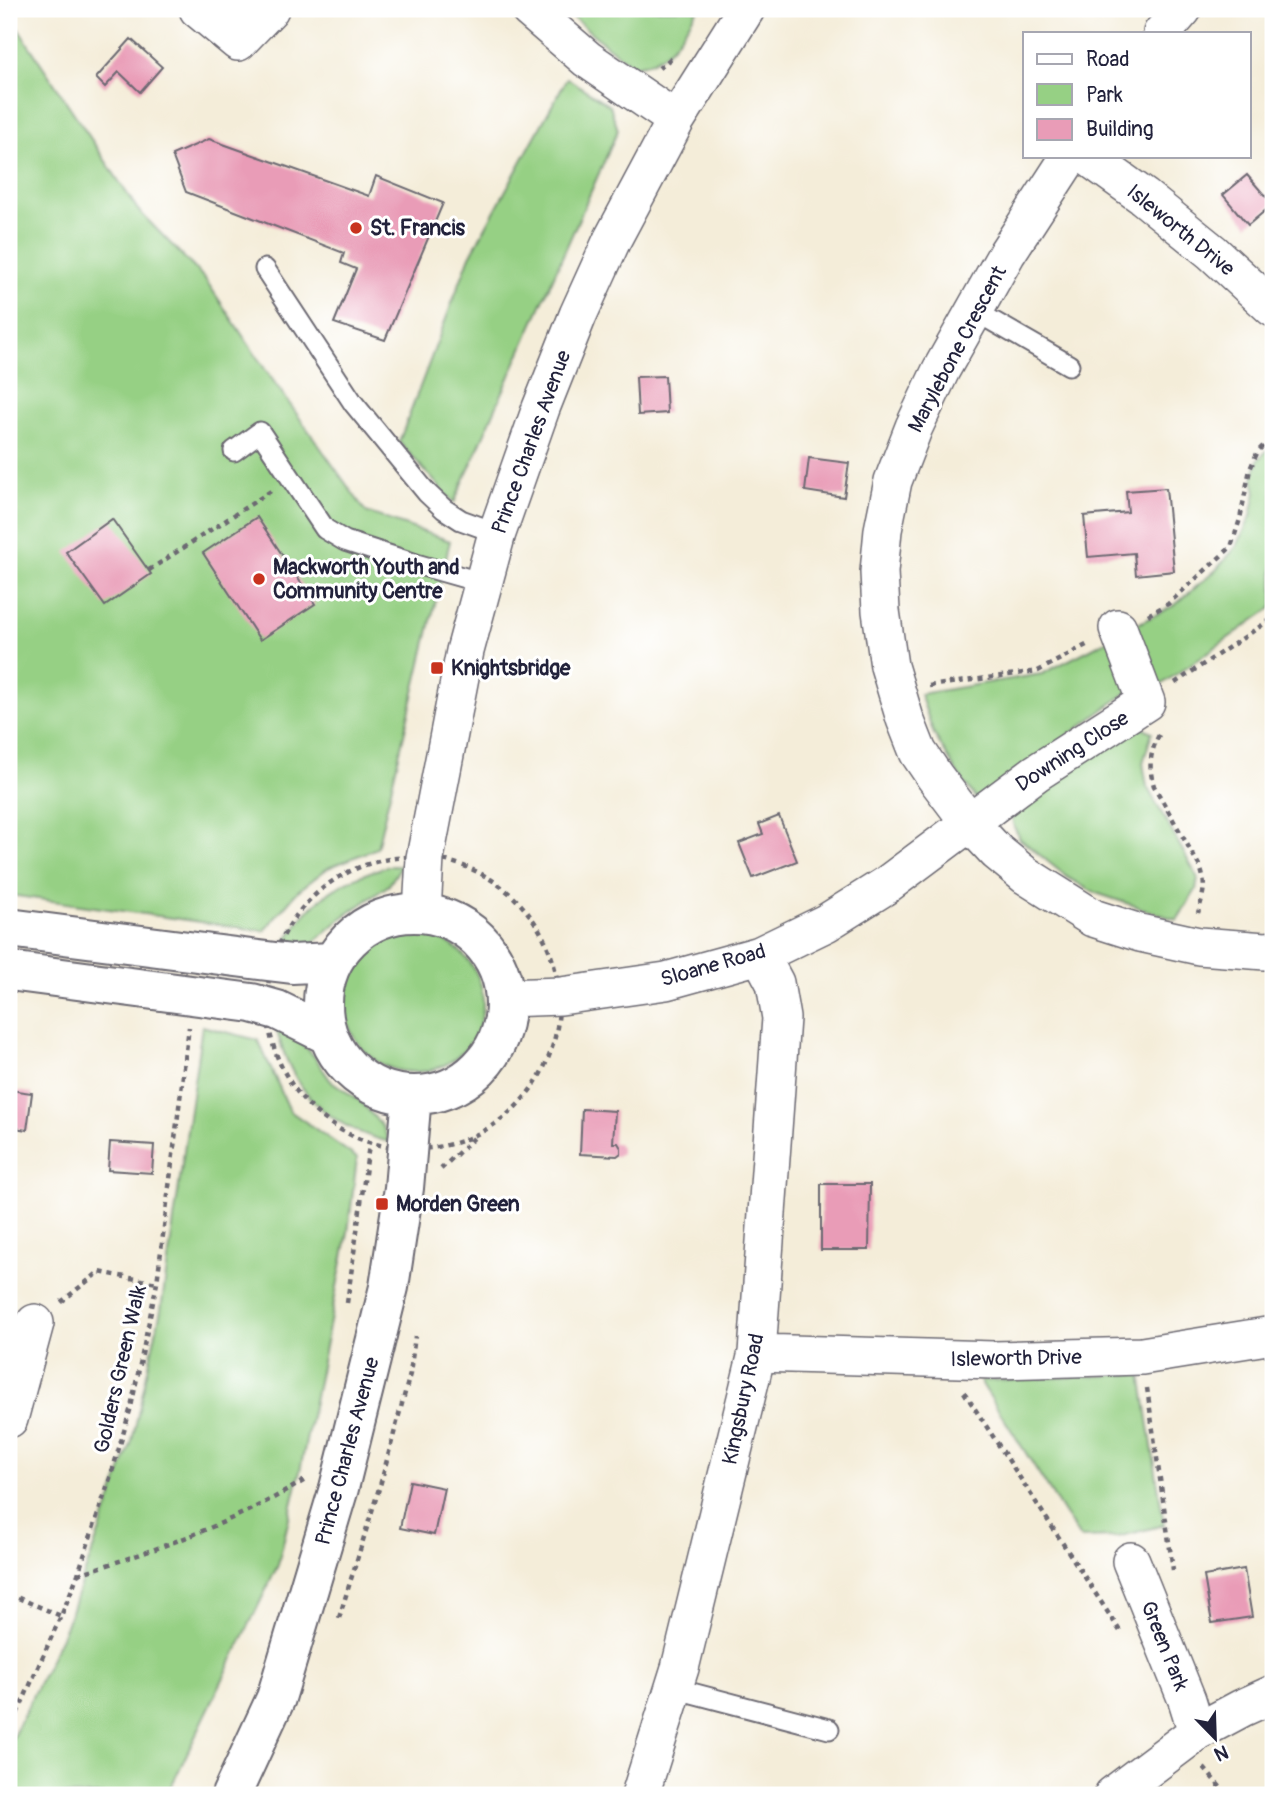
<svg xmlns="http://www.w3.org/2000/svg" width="1282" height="1804" font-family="Pangolin,sans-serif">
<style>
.green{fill:#96d084;stroke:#5c7960;stroke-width:2}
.building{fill:#e99cb7}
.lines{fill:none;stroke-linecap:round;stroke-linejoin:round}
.lane-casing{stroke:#6c6972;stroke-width:23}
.street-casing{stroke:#6c6972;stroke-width:40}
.secondary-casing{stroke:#6c6972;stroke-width:42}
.path{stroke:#6c6972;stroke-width:4.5;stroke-dasharray:5 5;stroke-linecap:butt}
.lane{stroke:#fff;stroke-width:19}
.street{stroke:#fff;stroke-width:37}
.secondary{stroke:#fff;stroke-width:38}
.poi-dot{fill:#c8321e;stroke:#fff;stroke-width:2.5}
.labels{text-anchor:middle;stroke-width:6;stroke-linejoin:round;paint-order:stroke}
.poi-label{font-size:21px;font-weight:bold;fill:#22223b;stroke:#fff;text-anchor:start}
.street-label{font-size:21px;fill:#22223b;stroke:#fff}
</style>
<rect width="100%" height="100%" fill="#fff"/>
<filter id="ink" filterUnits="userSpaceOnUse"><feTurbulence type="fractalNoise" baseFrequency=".0143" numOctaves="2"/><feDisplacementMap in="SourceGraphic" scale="14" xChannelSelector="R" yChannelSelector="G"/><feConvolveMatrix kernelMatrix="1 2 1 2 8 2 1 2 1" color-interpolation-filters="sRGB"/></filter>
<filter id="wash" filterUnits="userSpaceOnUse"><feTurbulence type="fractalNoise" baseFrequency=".00686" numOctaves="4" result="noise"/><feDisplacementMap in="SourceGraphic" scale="28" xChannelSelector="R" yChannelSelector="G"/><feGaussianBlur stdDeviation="1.57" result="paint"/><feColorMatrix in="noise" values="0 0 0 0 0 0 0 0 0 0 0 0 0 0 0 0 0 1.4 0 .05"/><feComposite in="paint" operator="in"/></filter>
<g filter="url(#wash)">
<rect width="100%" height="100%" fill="#f4edd9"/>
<path class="green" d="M563,9H698C680,36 669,63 633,66L607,46Z
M9,15L138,210L205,279L265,369L366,512L450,541L377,848L328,868L298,891L264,931L9,895Z
M567,78L610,106L618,130L454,503L399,442L470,256Z
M1273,444V607L1152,691L1128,629L1175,605L1216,570L1237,546L1251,516L1256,492L1253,479L1258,460Z
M1110,639L1129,691L978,801L958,774L934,734L920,694L1042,674Z
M1140,726L1152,732L1143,763L1147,787L1198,878L1196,890L1177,920L1093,892L1067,877L1020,839L1014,827L1011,815L1018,804Z
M389,866H401L389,885L343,917L314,942L299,950H284C284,941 291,934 296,926C318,893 352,876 389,866Z
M345 1003a69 69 0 1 1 138 0a69 69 0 1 1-138 0Z
M202,1026L258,1040L290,1111L357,1158L348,1232L300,1471L278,1565L167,1795H9V1745L65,1628L132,1441L161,1310Z
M276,1027L296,1037L314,1056L330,1080L361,1102L383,1127L389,1142C326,1126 291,1090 276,1027Z
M1141,1374L1164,1525L1118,1537L1080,1538L980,1381Z"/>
<g id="blocks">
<path class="building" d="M131,39L162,67L140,92L119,72L105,87L96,78Z
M209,139L369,196L376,176L443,203L385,340L334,323L356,269L341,263L344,253L186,192L172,155Z
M1247,175L1266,197L1273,190V204L1248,225L1223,195Z
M665,376L667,413L638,415L636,377Z
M809,458L849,463L844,497L805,491Z
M1166,488L1174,571L1136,575L1134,553L1088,557L1084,516L1128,512L1126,491Z
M257,517L315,604L260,640L203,553Z
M112,519L151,574L105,606L66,552Z
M779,816L797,861L753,878L739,843L763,834L759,824Z
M9,1090L32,1093L27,1130L9,1127Z
M582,1109L615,1111L613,1143H618L621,1148V1153L617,1156L580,1154Z
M110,1142L154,1145L152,1173L108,1170Z
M821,1184H870L869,1250H821Z
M410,1481L444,1488L434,1535L400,1528Z
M1244,1569L1252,1617L1212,1623L1204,1576Z"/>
</g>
</g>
<g filter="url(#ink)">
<use href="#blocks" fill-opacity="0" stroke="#6c6972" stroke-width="2"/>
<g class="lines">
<defs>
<path id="lane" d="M265,269L354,404L427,493L444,509L461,520L497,533
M975,311L1069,365
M234,451L260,432L325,529L345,541L416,564L483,583
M673,1688L829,1729"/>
<path id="street" d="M198,9L238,42L270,9
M529,9L587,59L676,120
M1162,33L1183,9
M1070,156L1007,253L941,370L914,427L893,481L883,530L879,572L881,611L889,666L905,719L918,752L935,777L969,822L997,852L1025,875L1093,918L1140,933L1199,946L1265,951L1273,950
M1087,156L1144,197L1212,252L1273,308
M422,912L425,858L465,651L497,533L541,408L578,315L612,240L676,120L746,9
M505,998L561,996L666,981L760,955L826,923L885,886L1036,773L1146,702L1118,628
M757,1353L994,1360L1142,1356L1273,1335
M9,1419L35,1323
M1131,1561L1187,1700L1197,1732
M640,1795L680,1668L757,1353L781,1018L775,983L760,955
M1113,1795L1197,1732L1242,1708L1273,1694"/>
<path id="secondary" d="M323 1004a91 91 0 1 1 182 0a91 91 0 1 1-182 0Z
M9,928L259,960L292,964L331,962
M9,971L252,1003L277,1010L328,1035
M231,1795L276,1698L339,1488L389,1287L404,1188L412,1095"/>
</defs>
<use href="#lane" class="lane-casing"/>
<use href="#street" class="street-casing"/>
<use href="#secondary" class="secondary-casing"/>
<path class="path" d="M659,68L674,56
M149,570L271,491
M1148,615L1168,604L1231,547L1240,519L1250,469L1258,451L1273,436
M1175,683L1273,618
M929,686L1038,671L1090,643
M1159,735C1150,752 1148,767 1154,786L1200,867C1207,885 1203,895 1198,913
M267 1003a146 146 0 1 1 292 0a146 146 0 1 1-292 0Z
M441,1169L475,1137
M61,1302L99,1272L157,1283
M347,1303L369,1145
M1147,1388L1173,1570
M964,1392L1120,1631
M78,1574C155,1551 236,1522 305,1480
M9,1594L61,1616
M339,1618L381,1482L410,1374L415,1336
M9,1732L64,1609L78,1574L112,1472L131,1407L157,1283L189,1027
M1204,1768L1227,1795"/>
<use href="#lane" class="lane"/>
<use href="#street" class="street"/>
<use href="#secondary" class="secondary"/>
</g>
</g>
<g class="poi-dot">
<circle cx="356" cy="228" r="7"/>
<circle cx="259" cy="579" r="7"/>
<rect x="430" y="661" width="14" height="14" rx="3.5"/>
<rect x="375" y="1197" width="14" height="14" rx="3.5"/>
</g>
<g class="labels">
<g class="poi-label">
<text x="370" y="235">St. Francis</text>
<text x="273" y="574">Mackworth Youth and<tspan x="273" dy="24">Community Centre</tspan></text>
<text x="451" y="675">Knightsbridge</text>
<text x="396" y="1211">Morden Green</text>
</g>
<g class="street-label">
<text transform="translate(1181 230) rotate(39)" y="7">Isleworth Drive</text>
<text transform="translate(957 349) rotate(-62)" y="7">Marylebone Crescent</text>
<text transform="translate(531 442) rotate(-70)" y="7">Prince Charles Avenue</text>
<text transform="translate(1072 751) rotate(-33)" y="7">Downing Close</text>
<text transform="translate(713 965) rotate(-16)" y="7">Sloane Road</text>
<text transform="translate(1016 1358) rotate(-1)" y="7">Isleworth Drive</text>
<text transform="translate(120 1369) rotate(-77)" y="7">Golders Green Walk</text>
<text transform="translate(743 1399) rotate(-78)" y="7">Kingsbury Road</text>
<text transform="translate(347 1451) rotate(-75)" y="7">Prince Charles Avenue</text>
<text transform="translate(1165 1646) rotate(68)" y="7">Green Park</text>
</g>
</g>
<rect width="1282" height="1804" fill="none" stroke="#fff" stroke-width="35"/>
<rect x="1023" y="32" width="228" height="126" fill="#ffffff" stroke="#a7a7b1" stroke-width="2"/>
<rect x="1037" y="54" width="35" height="10" fill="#ffffff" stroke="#a7a7b1" stroke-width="2"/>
<text x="1086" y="66" font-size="21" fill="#22223b">Road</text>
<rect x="1037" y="84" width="35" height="21" fill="#96d084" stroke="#a7a7b1" stroke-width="2"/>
<text x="1086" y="102" font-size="21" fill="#22223b">Park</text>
<rect x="1037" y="119" width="35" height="21" fill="#e99cb7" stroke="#a7a7b1" stroke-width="2"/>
<text x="1086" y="136" font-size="21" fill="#22223b">Building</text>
<g transform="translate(1215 1738) rotate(157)" stroke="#ffffff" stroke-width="5" paint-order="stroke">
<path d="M0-5L12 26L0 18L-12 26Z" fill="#22223b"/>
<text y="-10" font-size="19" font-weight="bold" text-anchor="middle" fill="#22223b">N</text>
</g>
</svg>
